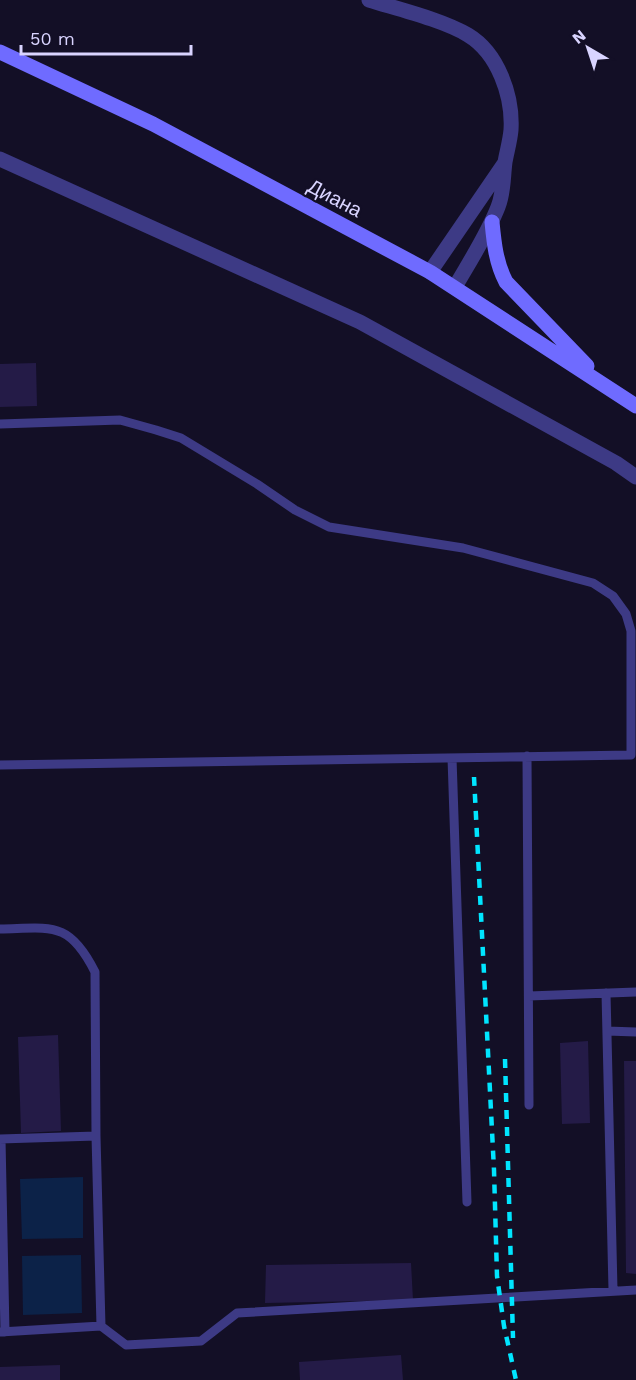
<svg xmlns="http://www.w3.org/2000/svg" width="636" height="1380" font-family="'Work Sans',sans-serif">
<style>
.water{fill:#0c2248}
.building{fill:#241b47}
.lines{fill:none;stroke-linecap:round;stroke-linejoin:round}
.service{stroke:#3d3a85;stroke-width:9}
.minor{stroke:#3d3a85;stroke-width:15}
.secondary{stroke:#6f6bff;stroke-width:15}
.rail{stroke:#00e5ff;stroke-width:4.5;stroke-dasharray:9 8;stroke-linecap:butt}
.labels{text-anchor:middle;stroke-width:4.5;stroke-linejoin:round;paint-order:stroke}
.street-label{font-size:20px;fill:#d9d4ff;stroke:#130f26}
</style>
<rect width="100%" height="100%" fill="#130f26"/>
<path class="water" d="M83,1177V1238L22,1239L20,1179Z
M81,1255L82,1313L23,1315L22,1256Z"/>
<path class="building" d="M36,363L37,406L0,407V364Z
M58,1035L61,1131L21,1133L18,1037Z
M588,1041L590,1123L562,1124L560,1043Z
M624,1061H636V1274L626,1273Z
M411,1263L413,1300L265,1303L266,1265Z
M401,1355L403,1380H300L299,1362Z
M60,1365V1380H0V1367Z"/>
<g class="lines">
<path class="service" d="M0,424L120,420L156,430L181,438L257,484L295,510L329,527L463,548L593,583L613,596L626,614L631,631V755L0,765
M527,756L529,1105
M452,758L467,1202
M0,929C51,928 69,920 95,972L96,1136L101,1326
M606,993L613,1290
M529,996L636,992
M607,1031L636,1032
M0,1139L96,1136
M1,1139L5,1332
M0,1332L101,1326L126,1345L201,1341L237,1313L636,1290"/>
<path class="minor" d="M369,0C398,9 443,20 468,35C498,53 513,96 511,130C510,141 507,151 505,162C503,177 504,192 498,207C487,235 470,261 455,287
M0,159L360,322L616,463L636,477
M430,272L504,164"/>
<path class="secondary" d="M0,52L153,124L430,272L636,406
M492,222C494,243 496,263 506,282L587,366"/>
<path class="rail" d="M474,777L494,1170L497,1276L504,1326L516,1380
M505,1059L513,1338"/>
</g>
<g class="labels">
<g class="street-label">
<text transform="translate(335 198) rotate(28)" y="7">Диана</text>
</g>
</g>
<g transform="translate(588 48) rotate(321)" stroke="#130f26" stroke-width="4.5" paint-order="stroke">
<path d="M0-4.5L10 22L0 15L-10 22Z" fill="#d9d4ff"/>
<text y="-9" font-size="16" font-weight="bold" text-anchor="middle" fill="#d9d4ff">N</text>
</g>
<path d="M21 45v9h170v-9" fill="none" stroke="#d9d4ff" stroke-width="3"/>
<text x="30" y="45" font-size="18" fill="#d9d4ff" stroke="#130f26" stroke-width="4.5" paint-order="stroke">50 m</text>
</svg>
